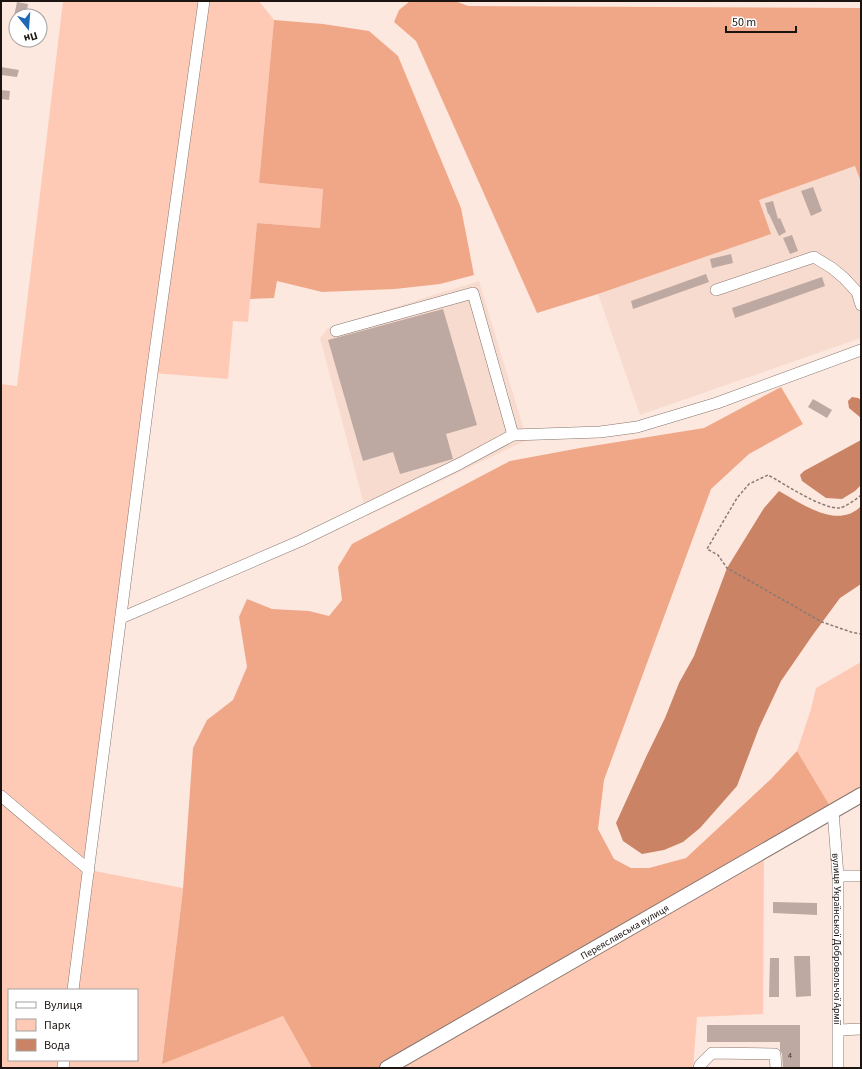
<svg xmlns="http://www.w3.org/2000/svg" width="862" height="1069" font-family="'Source Sans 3',sans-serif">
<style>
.built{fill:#f8dbcf}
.green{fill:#fecab5;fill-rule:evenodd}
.forest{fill:#f0a788}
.water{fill:#ca8365}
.building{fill:#bda9a1}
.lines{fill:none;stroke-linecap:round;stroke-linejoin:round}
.minor-casing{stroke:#87756d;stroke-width:12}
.major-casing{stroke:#87756d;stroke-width:16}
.path{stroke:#887a75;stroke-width:1.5;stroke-dasharray:3 2;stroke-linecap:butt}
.minor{stroke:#fff;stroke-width:11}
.major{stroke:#fff;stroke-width:14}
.labels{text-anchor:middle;stroke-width:3;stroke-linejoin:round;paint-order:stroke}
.number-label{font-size:8px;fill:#443935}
.street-label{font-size:10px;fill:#1b1411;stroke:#fff}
</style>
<rect width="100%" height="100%" fill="#fde8df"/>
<path class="built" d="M856,166L861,182V338L640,415L598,294L770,234L759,200Z
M479,281L527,440L367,516L320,338L328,328Z"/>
<path class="green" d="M63,1H259L274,20L259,183L323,189L320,228L257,223L248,322L233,321L228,379L153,373L89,870L183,888L162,1063L283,1016L312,1068H1V384L17,386ZM9,990H137V1060H9Z
M861,662V795L833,811L797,751L811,709L816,688Z
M764,850L763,1014L697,1017L693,1068H391Z"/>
<path class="forest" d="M410,1H455L468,6L861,8V182L855,166L759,200L771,234L598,294L537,313L416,41L394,22L399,10Z
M274,20L323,24L369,31L398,56L461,208L474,275L440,284L395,289L322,292L277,281L274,298L250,299L257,223L320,228L323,189L259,183Z
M781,387L803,424L749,454L711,489L604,780L598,829L614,859L631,868H649L686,858L771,779L797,751L833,811L387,1068H312L283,1016L162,1064L183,889L193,748L207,720L233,700L247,667L239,617L247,599L272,609L309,611L329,616L342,600L338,567L352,544L510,461L580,448L704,428Z"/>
<path class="water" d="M852,397L858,398L861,400V418L849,408L848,401Z
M861,440V485L855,491L842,499L826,498L802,481L800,475L804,471Z
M779,491C802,504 838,530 861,506V584L840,598L812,636L781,681L759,728L737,786L700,828L683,842L664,850L642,854L623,841L616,823L646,757L665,718L679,683L694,656L727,568L764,508Z"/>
<path class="building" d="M17,2L28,4L26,16H14Z
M1,67L19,70L17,77L1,75Z
M1,90L10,91L9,100L1,99Z
M813,187L822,211L811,216L801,191Z
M773,201L778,219L780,218L786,232L779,236L769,214H768L765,203Z
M792,235L798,251L790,254L783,238Z
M731,254L733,263L712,268L710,259Z
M706,274L709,282L633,309L631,301Z
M822,277L825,286L735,318L732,308Z
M443,309L477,425L446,434L453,459L400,474L393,452L363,461L328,340Z
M813,399L832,410L827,418L808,407Z
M773,902L817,903V915L773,913Z
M794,956H810L811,996L796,997Z
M770,958H779V997H769Z
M707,1025H800V1068H783L782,1054L780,1050V1042H707Z"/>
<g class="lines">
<defs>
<g id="minor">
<path d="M716,290L814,257L832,268L844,278L857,292L861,305"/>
<path d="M513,435L600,432L637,427L717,403L861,350"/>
<path d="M121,618L300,541L459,464L513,435L473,293L336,331"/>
<path d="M1,796L89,870"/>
<path id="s1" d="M833,811L838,876V1068"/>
<path d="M838,876H861"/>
<path d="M73,990L152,373L204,1"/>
<path d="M839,1030L861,1029"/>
<path d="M63,1068L64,1060"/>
<path d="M699,1068L700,1065L712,1053L775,1054L776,1068"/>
</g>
<g id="major">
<path id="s2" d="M387,1068L861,795"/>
</g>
</defs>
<use href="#minor" class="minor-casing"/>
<use href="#major" class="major-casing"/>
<path class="path" d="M861,495C857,499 845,507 840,508C821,509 785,484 768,475L749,484L737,498L707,549L718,555L727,568L822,622L851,632L861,634"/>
<use href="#minor" class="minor"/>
<use href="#major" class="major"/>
</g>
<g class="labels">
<g class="number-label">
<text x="790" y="1058">4</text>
</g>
<g class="street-label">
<text dy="4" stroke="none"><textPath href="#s2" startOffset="274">Переяславська вулиця</textPath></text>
<text dy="4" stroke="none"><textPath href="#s1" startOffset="128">вулиця Української Добровольчої Армії</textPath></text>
</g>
</g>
<rect width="862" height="1069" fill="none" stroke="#1b1411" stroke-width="4"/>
<rect x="8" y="989" width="130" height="72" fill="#ffffff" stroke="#a4a1a0"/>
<rect x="16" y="1002" width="20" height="6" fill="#ffffff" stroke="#a4a1a0"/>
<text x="44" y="1009" font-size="12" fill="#1b1411">Вулиця</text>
<rect x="16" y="1019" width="20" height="12" fill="#fecab5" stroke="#a4a1a0"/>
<text x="44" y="1029" font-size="12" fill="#1b1411">Парк</text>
<rect x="16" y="1039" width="20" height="12" fill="#ca8365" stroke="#a4a1a0"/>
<text x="44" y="1049" font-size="12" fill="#1b1411">Вода</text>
<g transform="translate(28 28) rotate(163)"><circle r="19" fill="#ffffff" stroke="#a4a1a0"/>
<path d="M0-3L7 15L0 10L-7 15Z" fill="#1d68b7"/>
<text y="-6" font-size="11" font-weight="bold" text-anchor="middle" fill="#1b1411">Пн</text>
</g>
<path d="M726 26v6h70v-6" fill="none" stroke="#1b1411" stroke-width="2"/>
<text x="732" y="26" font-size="12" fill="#1b1411" stroke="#ffffff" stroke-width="3" paint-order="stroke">50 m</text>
</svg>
